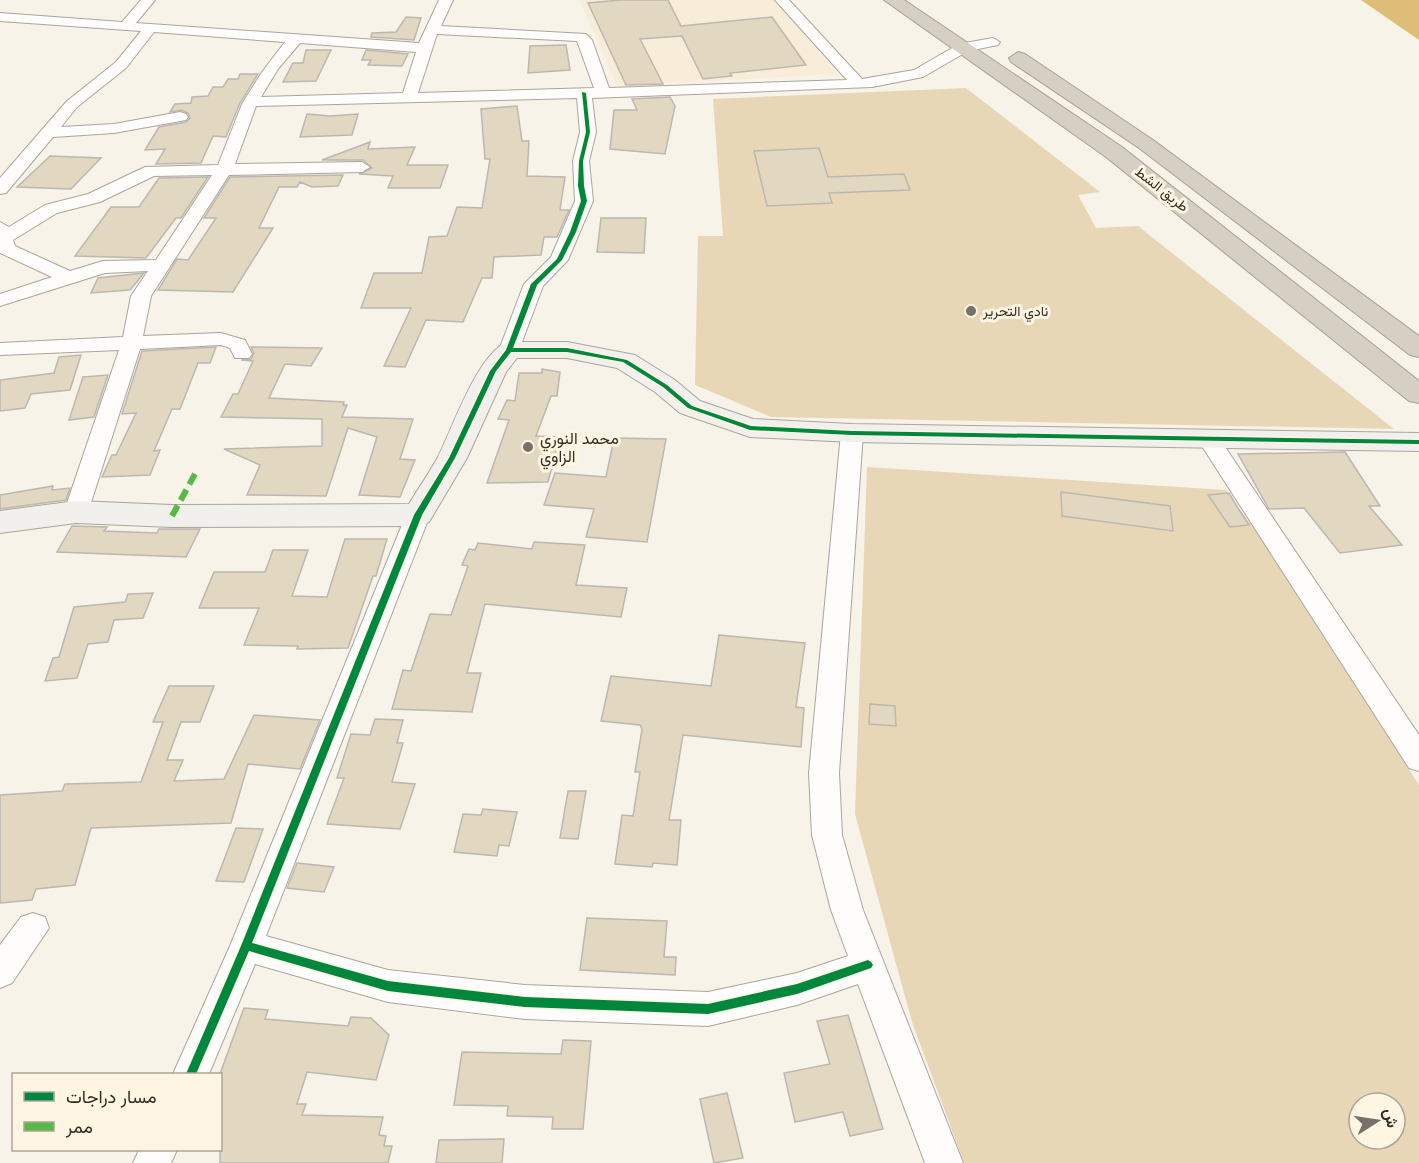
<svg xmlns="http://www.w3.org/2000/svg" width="1419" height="1163" font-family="Raleway,Vazirmatn,sans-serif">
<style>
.built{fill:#f7edd8}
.green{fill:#e8d7b6;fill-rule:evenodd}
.water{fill:#ddbd77}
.building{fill:#e2d7c0;stroke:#bcb8af;stroke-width:1.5}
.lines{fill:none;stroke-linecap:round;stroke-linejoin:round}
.street-casing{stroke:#aaa59d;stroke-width:2}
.secondary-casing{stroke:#aaa59d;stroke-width:2}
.highway-casing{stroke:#a8a192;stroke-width:2}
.street{fill:#fefdfc;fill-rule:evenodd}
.secondary{fill:#f1f0ec;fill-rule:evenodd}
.highway{fill:#d5cfc4;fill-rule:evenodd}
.quiet{stroke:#58b947;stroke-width:6;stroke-dasharray:12 6;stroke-linecap:butt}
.cycleway-casing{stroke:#fef5e3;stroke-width:3}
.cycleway{fill:#00873e;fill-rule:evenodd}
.poi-dot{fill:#777269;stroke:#fef5e3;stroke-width:2}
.labels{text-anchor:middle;stroke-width:6;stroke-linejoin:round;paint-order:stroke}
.far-street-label{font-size:14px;fill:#312d24;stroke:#fef5e3}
.far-poi-label{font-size:14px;fill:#312d24;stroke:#fef5e3;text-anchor:start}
.poi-label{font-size:16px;fill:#312d24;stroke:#fef5e3;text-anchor:start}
</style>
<rect width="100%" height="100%" fill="#f8f3e9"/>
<path class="built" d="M579,0H776L837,74L617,86Z"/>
<path class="green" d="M966,88L1100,192L1078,195L1096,228L1138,226L1394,429L771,417L695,385L698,236H723L713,99Z
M867,467L1226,490L1260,537L1419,785V1163H964L912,1022L855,814ZM1359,1103H1395V1139H1359Z"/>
<path class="water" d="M1361,0H1419V40Z"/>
<path class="building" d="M620,0H668L681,26L772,17L806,65L730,73L732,76L703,79L682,36L640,39L663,84L626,85L588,3Z
M406,17L421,18L414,40L371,37L372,33L396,32Z
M566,45L570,70L528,73L530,46Z
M306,50H331L316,81L283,82L293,63H303Z
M366,50L408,54L402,66L368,65L371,60H362Z
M240,74H258L240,103L226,137L213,136L201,163L156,164L165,149L145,150L159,127L186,122L190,118L188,113L181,110L170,112L175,104L191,103L192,97L208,96L213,87H223L228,79H238Z
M670,97L675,106L665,154L610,149L614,110H637L632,99Z
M517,106L522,141H529L527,176L565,177L560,210H569L557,237H544L541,255L494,257L492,278H482L463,322L426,320L405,367L384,366L411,308H361L374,273H422L429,237L447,236L457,207L482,208L490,159H485L481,109Z
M307,114L330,116L358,114L352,135L300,137Z
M370,142L368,149L415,147L407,165H448L440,188H388L393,176L359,174L372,168L363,160H322Z
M819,148L828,177L904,174L910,190L829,193L832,203L767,206L754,151Z
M50,156L101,158L71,189L17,187Z
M343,175L338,186L312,187L300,182L297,187H279L259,228H273L233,292L158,290L177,259L188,260L216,218H204L230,177Z
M208,177L181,218H176L146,258L75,256L111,207H139L159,178Z
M601,218H646L644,253L597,252Z
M144,273L130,290L91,293L98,278Z
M216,347L210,363H198L180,409H172L154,451L160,450L150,475L102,477L112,455H116L136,413L122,414L142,351Z
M251,347L322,348L311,366L285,364L269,398L344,402L343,405H347L342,417L413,419L400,459L415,460L400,497L359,495L377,437L348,428L326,496L247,495L260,465L224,449L322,446V419L221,417L233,394H238L253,361L241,360L251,359L254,353Z
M81,355L70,390L31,394L25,408L0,411V380L54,373L59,357Z
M542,369L560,372L557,396H551L536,436L560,437L548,482L487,483L509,420L498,419L507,400L515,401L519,373H542Z
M108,375L94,417L69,420L83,377Z
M614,438L666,439L647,542L586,537L594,509L544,505L555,473L606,477Z
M1345,452L1380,506H1369L1402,545L1340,553L1304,508L1269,509L1238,454Z
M53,486L52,490L70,488L66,500L0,509V495Z
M1061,492L1170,506L1173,531L1062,516Z
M1229,493L1239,510L1249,525L1230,527L1208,495Z
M72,526L107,527L104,531L157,533L159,529H200L186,557L57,552Z
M345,539H387L376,576H373L348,648L297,649L298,646L244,645L259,608H199L214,572H265L273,550H308L292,596L327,597Z
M534,542L585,545L576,585L627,588L621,617L485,604L467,673H481L472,712L392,709L403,670L411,671L430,614L451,615L468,566L462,565L469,549L475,550L478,543L532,549Z
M153,593L143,618L114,620L108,642L88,644L77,678L45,681L53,658L59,657L74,607L125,602L128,594Z
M719,635L805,643L796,707L804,708L801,747L683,735L669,820H681L677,865L653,863L652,867L615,864L622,815L633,816L640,772H635L642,729L640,725L601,721L611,676L711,686Z
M169,686H214L200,722H181L167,760H183L174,781L224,779L254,715L320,720L300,769L248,764L231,823L91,828L75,885L36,889L32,900L0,903V795L62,791L65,784L141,782L163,722H153Z
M870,704L895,706L896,726L869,724Z
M375,719L403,720L397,743H403L392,782L415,784L400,829L327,824L344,778H337L351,734L370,735Z
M568,791H586L578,839L560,838Z
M483,809L517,812L509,846L499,845L497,856L454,852L463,814L481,815Z
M236,828L263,829L244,882L216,881Z
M297,863L334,867L324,892L287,888Z
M587,918L667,921L664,957H676L675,975L580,970Z
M244,1008L268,1010L265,1019L348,1026L351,1017L371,1018L389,1035L376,1080L307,1072L297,1104H306L302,1115L383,1117L379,1135L386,1136L384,1146H392L388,1163H220V1074Z
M848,1015L883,1129L850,1136L843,1112L795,1122L784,1073L830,1064L817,1021Z
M563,1040L591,1041L583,1129H552L553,1117L507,1116L508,1106L454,1105L462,1052L561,1054Z
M727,1093L743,1158L714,1163L700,1099Z
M504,1139L502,1163H436L439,1140Z"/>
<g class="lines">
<defs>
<path id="street" d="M141,0H155L136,23L419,43L439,0H453L441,26L586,34L592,40L609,88L847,80L775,0H789L862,79L914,70L959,44L993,38L1000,42L998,45L968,51L923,77L872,87L592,98L596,132L589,161L593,201L568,260L543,286L519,350L516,354H502L499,350L524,284L551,257L575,201L573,161L580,132L577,98L256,106L235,164L362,162L370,167L362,172L229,175L151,296L143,336L221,333L245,340L252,354L249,358H235L230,348L221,345L140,349L88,512L84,518L76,520L68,518L64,512L119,350L0,355V343L123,337L131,296L148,271L105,273L0,306V294L52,277L0,253V222L9,227L45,205L88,194L145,167L218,165L242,104L262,72L285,42L154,32L126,68L77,107L61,127L114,124L180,112L186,114L188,117L186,120L114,133L53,137L6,193L0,194V178L67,101L116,62L141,31L0,21V13L122,22ZM437,34L577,41L594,88L418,93ZM300,43L416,52L403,93L261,97L278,69ZM212,175L156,260L103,261L70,271L15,246L13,240L57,213L100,202L154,176Z
M852,426L860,428L863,433L839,773L842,835L863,910L963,1163H925L858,984L797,1005L708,1026L525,1019L388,1002L255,964L209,1074H173L230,946L406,515L409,509L418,507L427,509L430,515L266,936L388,970L525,985L708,992L797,973L848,956L831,910L812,835L809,773L841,433L844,428Z
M1209,433L1217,435L1419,735V771L1409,768L1198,440L1201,435Z
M33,913L45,917L49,928L12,983L0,988V945L21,917Z
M139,1150H177L171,1163H133Z"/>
<path id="secondary" d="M509,342H567L635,355L675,380L700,401L753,419L852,424L1419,433V451L852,442L750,437L680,413L655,392L617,368L567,358H517L506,372L467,458L429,522L418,526L172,527L76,523L0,533V511L76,501L172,505L409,504C418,489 429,473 438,457C452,430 479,349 509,342Z"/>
<path id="highway" d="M884,0H904L1122,147L1419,381V403L1409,401L1106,157Z
M1018,52L1025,54L1153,140L1419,336V357L1410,355L1139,148L1011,62L1009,58Z"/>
</defs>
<use href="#street" class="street-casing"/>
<use href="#secondary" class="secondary-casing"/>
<use href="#highway" class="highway-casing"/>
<use href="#street" class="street"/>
<use href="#secondary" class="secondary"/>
<use href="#highway" class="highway"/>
<path class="quiet" d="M172,516L195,474"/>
<defs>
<path id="cycleway" d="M582,92L586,93L590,132L583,161L584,186L587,201L576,232L562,260L537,285L513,348H567L627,360L667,385L692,406L751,426L852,431L1419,440V444L852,435L750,430L688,408L663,387L623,362L567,352H511L496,371L455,458L422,515L252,943L388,981L525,997L708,1004L797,984L868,960L871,962L873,965L871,968L797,994L708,1014L525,1007L388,991L249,951L196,1074H186L241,946L414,515L449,458L490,371L506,350L531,284L557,259L570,232L581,201L578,186L579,161L586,132Z"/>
</defs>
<use href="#cycleway" class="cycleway-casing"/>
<use href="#cycleway" class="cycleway"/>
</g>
<g class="poi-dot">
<circle cx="971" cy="311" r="6"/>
<circle cx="528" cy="447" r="6"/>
</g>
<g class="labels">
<g class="far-street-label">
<text transform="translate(1162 189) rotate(38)" y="5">طريق الشط</text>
</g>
<g class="far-poi-label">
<text x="983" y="316">نادي التحرير</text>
</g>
<g class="poi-label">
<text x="540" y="444">محمد النوري<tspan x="540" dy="18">الزاوي</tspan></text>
</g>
</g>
<rect x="12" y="1073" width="210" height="78" fill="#fef5e3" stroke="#aca597" stroke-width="1.5"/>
<rect x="24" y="1092" width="30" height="9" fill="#00873e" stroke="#aca597" stroke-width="1.5"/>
<text x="66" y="1103" font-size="18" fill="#312d24">مسار دراجات</text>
<rect x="24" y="1122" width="30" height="9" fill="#58b947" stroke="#aca597" stroke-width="1.5"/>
<text x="66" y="1133" font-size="18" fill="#312d24">ممر</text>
<g transform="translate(1377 1121) rotate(78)"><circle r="28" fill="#fef5e3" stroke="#aca597" stroke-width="1.5"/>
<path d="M0-4.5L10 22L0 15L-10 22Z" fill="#777269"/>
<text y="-9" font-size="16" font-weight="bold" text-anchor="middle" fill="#312d24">ش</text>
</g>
</svg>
